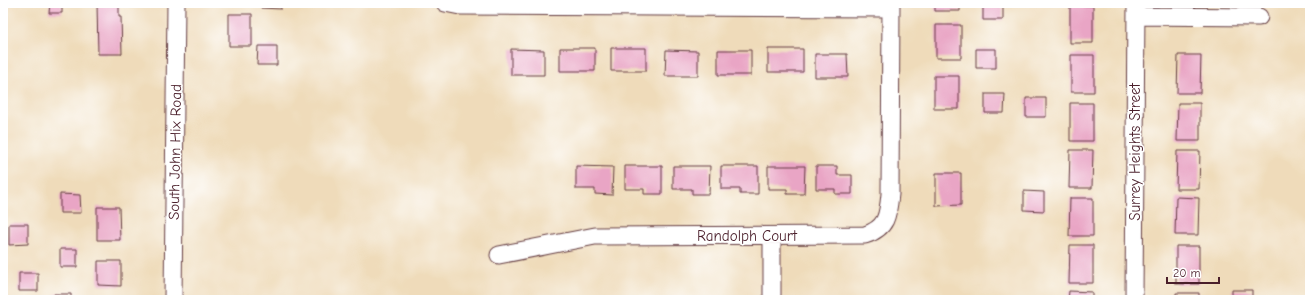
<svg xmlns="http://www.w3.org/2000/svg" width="1313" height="303" font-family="'Comic Neue',sans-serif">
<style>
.building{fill:#e9a5c5}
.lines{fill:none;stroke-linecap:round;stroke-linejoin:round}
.minor-casing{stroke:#633b40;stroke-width:19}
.minor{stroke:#fff;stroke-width:17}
.labels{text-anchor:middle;stroke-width:3;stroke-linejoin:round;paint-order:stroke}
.street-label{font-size:15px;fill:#4a1f2b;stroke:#fff}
</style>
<rect width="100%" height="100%" fill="#fff"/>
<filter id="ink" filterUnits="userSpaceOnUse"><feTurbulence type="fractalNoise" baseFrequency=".025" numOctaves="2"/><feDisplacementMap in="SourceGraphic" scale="8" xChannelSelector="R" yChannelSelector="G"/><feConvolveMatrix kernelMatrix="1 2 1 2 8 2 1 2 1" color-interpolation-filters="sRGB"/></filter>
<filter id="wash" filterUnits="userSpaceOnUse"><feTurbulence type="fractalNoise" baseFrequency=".012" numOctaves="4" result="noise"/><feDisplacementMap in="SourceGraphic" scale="16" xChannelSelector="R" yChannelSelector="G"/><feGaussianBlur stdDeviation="0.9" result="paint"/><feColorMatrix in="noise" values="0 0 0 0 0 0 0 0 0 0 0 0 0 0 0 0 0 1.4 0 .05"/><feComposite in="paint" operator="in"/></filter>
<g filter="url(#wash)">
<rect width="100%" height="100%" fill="#efdbba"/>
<g id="blocks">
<path class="building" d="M50,3H62V13H49Z
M97,3H119V17H121L122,54H98Z
M261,3H281V9L261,8Z
M935,3H960V11H935Z
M983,3H1003V20H983Z
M1070,5L1093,6V43H1070Z
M229,14H252V46H229Z
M936,25H961V58H936Z
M258,46H277V65H257Z
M560,48H595V71H560Z
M611,48H646V71H611Z
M511,49L544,50V75H511Z
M768,49H803V72H768Z
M976,49H996V68H976Z
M666,50L698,51V76H665Z
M718,50H751V75H718Z
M815,54H847L848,77H815Z
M1071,55H1094V92H1071Z
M1178,55H1201L1200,93H1177Z
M934,76H959V109H934Z
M985,94H1005L1004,113H985Z
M1026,98H1046V117H1026Z
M1070,103H1093V141H1070Z
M1178,103H1200V141H1177Z
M1070,150H1093L1092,188H1069Z
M1177,151H1200L1199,189H1176Z
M576,166L613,167L612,195L595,194V189H576Z
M625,166H662V194H644V189H625Z
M673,166H710L709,194H692V189H673Z
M721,166H758V194H740V189H721Z
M768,166H805L804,194H787V189H768Z
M816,166H837V175H852V194H835V189H816Z
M936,173H961V205L936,206Z
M1024,191L1044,192V211L1024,210Z
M60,194L80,195L81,213H60Z
M1176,197L1199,198L1198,235H1175Z
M1070,198H1093V236H1069Z
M97,207H119L120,240H97Z
M9,224H28V244L9,245Z
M1070,245H1093V283H1069Z
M1176,246H1199V284H1176Z
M60,249H77V267H60Z
M98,261H121V286L98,285Z
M19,273H38V291H19Z
M1232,290H1252V300H1232Z
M1069,291L1092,292V300H1068Z
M1176,293H1199V300H1176Z
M54,294H71V300H54Z"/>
</g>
</g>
<g filter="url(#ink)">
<use href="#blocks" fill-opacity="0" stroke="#633b40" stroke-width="1"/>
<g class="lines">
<defs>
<path id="minor" d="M445,3L460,6L891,8
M1136,16L1259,17
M499,255L595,236L865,235C887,228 888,215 890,194L891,3
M173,300L176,3
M772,300V236
M1134,300L1136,3"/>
</defs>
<use href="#minor" class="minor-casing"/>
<use href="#minor" class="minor"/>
</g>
</g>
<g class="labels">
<g class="street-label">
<text transform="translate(175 152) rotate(-89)" y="5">South John Hix Road</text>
<text transform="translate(1135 152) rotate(-90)" y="5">Surrey Heights Street</text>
<text x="747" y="241">Randolph Court</text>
</g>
</g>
<rect width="1313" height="303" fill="none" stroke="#fff" stroke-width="16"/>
<path d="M1167 277v6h52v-6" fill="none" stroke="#4a1f2b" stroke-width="2"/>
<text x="1173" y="277" font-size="12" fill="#4a1f2b" stroke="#ffffff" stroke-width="3" paint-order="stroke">20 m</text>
</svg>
